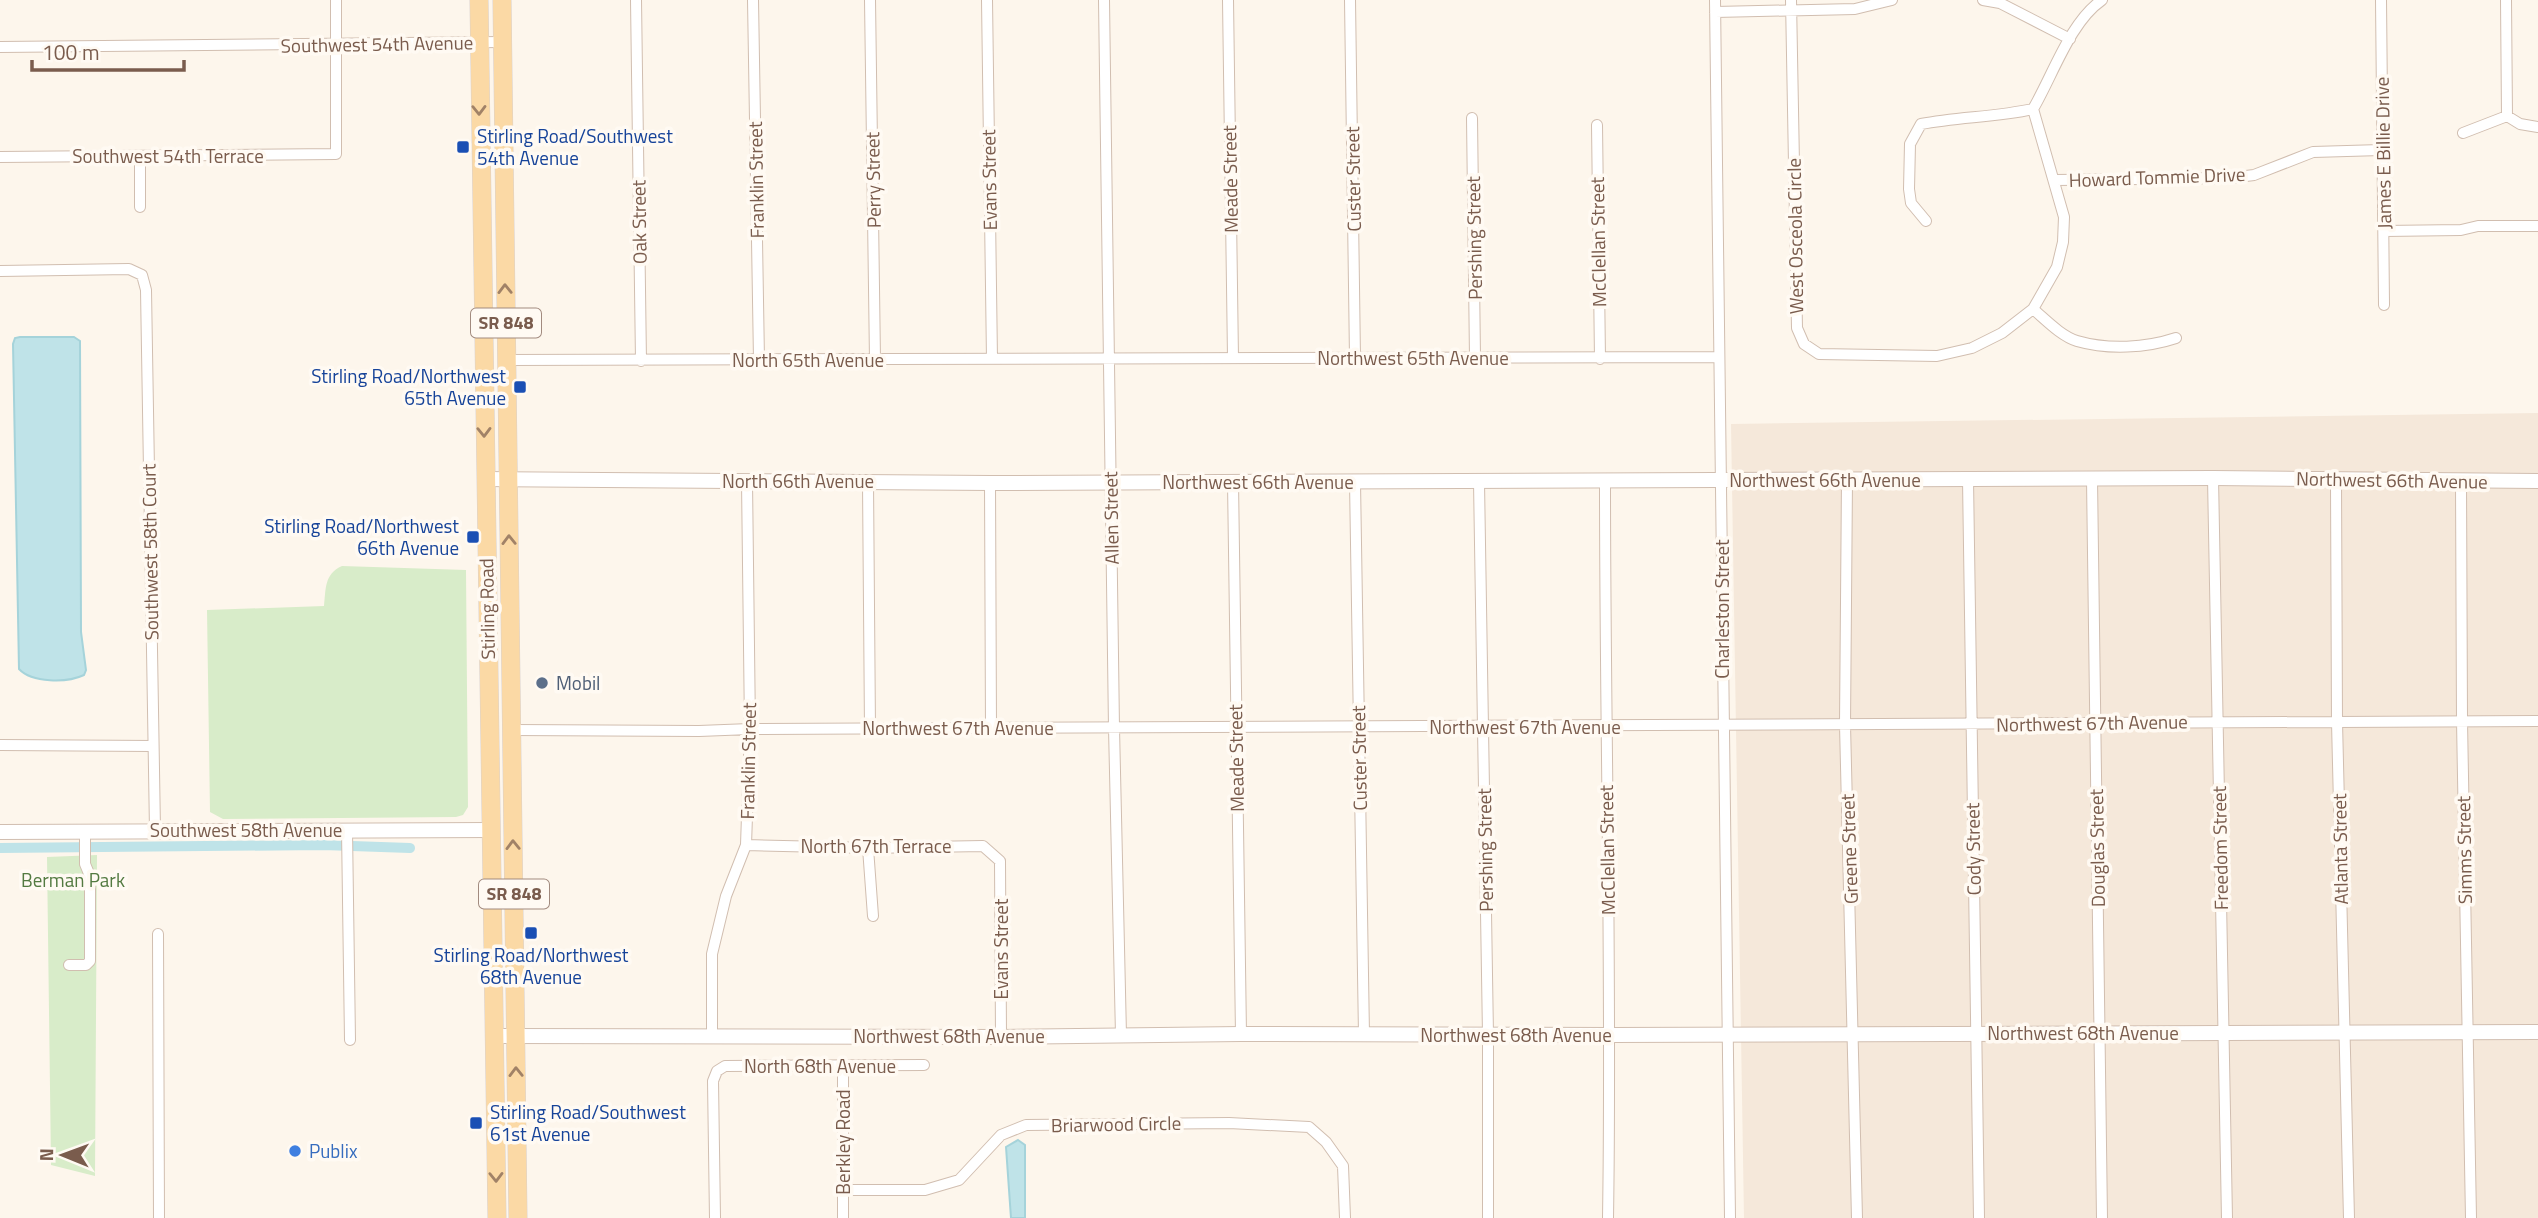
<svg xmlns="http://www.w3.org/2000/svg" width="2538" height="1218" font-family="'Titillium Web',sans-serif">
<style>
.residential{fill:#f5e8da}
.green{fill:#d8ecc9}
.water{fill:#bfe3e8;stroke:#a5d3da;stroke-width:2}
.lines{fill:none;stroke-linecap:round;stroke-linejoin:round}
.canal{stroke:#bfe3e8;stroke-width:10}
.minor-casing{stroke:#d1beb0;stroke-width:12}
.tertiary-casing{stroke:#d1beb0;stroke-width:16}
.primary-casing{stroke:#dad1cd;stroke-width:19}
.minor{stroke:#fff;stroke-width:10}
.tertiary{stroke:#fff;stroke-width:14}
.primary{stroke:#fbd9a5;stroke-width:18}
.oneway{stroke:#a18267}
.transit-dot{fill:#1a4fb4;stroke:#fffaf3;stroke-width:2.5}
.service-dot{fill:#5c6f8a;stroke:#fffaf3;stroke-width:2.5}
.shop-dot{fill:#3f7fe0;stroke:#fffaf3;stroke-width:2.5}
.labels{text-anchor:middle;stroke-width:7;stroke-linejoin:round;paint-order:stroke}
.shield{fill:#fffaf3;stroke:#a28b7f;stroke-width:2}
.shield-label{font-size:18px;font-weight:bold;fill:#7a5c4d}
.street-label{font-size:19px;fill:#7a5c4d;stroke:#fffaf3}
.transit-label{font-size:19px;fill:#164399;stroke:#fffaf3;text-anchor:start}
.service-label{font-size:19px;fill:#4e5e75;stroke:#fffaf3;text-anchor:start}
.park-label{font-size:19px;fill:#537a41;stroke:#fffaf3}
.shop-label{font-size:19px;fill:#366cbe;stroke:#fffaf3;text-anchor:start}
</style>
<rect width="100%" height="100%" fill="#fdf6ec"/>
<path class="residential" d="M2538,413V1218H1744L1731,424Z"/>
<path class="green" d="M342,566L466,570L468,807L463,815L456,817L223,819L210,812L207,610L324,606C326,589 324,574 342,566Z
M97,855L95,1176L51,1165L47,857Z"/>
<path class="water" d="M74,337L80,341L81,632L86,670L84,675C67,683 32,683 19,669L13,344L15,338L20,337Z
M1018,1140L1025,1145V1218H1011L1006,1147Z"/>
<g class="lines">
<path class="canal" d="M0,848L323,845L410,848"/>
<defs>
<path id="minor" d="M636,0L641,361
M753,0L759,360
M870,0L875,360
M987,0L992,359
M1104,0L1114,728L1121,1035
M1228,0L1233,358
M1350,0L1355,358
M1715,0L1730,1218
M1791,0L1797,328L1804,344L1819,354L1937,356L1972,348L2002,333L2033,309L2057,267L2063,242L2064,217L2033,109C2053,75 2070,22 2102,0
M1983,0L2000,3L2070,39
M2381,0L2384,305
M2506,0L2507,116
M1715,12L1855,9L1892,0
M0,47L502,42
M1472,118L1475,358
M1597,125L1600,359
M2463,133L2507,116L2520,124L2538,127
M140,156V207
M0,157L336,154V0
M2055,180L2230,178L2254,175L2313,152L2381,150
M1926,221L1911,203L1909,189L1910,144L1921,124C1958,117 1996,117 2033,109
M2384,231L2461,230L2478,226H2538
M0,271L129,269L142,275L146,290L155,830
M2033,309C2046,320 2061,336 2077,341C2108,350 2146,348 2176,338
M506,360L1718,357
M2213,478L2227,1218
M1847,479L1845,725L1857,1218
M1968,479C1970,725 1977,972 1979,1218
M2092,479L2102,1218
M2336,480L2337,722L2349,1218
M2461,481L2462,721L2471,1218
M868,482L870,729
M1233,482L1241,1034
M1355,482L1364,1035
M1479,482L1488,1035V1218
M1605,482C1605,727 1612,973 1608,1218
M990,483L991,728
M512,730L699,731L750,729L2538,721
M0,745L153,746
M347,830L350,1040
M746,845L868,848L983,846L1000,861L1001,1037
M868,848L873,916
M158,934L159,1218
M69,965H86L90,961V876L85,864V831
M712,1035V954L726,896L746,845L750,729L747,481
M843,1066V1218
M843,1190H925L959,1180L1001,1135L1026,1125L1229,1123L1309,1127L1326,1142L1343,1166L1345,1218
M715,1218L713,1081L717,1071L725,1066L924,1065"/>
<path id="tertiary" d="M485,479L990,483L2213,478L2538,481
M0,832L491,830
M494,1036L1001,1037L1241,1034L1611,1035L2538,1032"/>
<path id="primary" d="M479,0L497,1218
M502,0L518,1218"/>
</defs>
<use href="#minor" class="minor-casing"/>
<use href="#tertiary" class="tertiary-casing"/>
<use href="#primary" class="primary-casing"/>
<use href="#minor" class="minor"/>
<use href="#tertiary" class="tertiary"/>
<use href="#primary" class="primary"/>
</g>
<defs><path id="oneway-chevron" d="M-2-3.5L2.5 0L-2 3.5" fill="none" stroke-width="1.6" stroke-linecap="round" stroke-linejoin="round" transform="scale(1.75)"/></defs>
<g class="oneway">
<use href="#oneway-chevron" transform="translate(479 110) rotate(89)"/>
<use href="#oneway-chevron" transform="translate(505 289) rotate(-91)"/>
<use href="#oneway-chevron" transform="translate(484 432) rotate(89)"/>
<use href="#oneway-chevron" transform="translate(509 540) rotate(-91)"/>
<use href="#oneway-chevron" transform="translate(513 845) rotate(-91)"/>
<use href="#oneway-chevron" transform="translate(516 1072) rotate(-91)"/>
<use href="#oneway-chevron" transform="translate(496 1177) rotate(89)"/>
</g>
<g class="transit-dot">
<rect x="456" y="140" width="14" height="14" rx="3.5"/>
<rect x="513" y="380" width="14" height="14" rx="3.5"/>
<rect x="466" y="530" width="14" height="14" rx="3.5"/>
<rect x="524" y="926" width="14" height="14" rx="3.5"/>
<rect x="469" y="1116" width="14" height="14" rx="3.5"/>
</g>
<circle class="service-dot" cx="542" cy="683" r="7"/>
<circle class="shop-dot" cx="295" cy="1151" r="7"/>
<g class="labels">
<g class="shield">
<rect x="471" y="308.5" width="70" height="29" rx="5"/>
<rect x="479" y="879.5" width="70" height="29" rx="5"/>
</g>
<g class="shield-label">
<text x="506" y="329">SR 848</text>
<text x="514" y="900">SR 848</text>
</g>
<g class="street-label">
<text transform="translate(377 44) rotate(-1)" y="7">Southwest 54th Avenue</text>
<text transform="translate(2383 153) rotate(-91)" y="7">James E Billie Drive</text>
<text x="168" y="163">Southwest 54th Terrace</text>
<text transform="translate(2157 177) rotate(-2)" y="7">Howard Tommie Drive</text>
<text transform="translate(1230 179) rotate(-91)" y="7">Meade Street</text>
<text transform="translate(1353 179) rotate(-91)" y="7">Custer Street</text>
<text transform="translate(756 180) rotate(-91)" y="7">Franklin Street</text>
<text transform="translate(873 180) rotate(-91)" y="7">Perry Street</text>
<text transform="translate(989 180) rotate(-91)" y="7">Evans Street</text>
<text transform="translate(639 222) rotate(-91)" y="7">Oak Street</text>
<text transform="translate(1795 236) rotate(-91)" y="7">West Osceola Circle</text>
<text transform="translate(1474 238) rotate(-91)" y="7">Pershing Street</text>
<text transform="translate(1598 242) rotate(-91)" y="7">McClellan Street</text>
<text x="1413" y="365">Northwest 65th Avenue</text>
<text x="808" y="367">North 65th Avenue</text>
<text x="1825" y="487">Northwest 66th Avenue</text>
<text transform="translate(2392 480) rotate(1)" y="7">Northwest 66th Avenue</text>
<text x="798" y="488">North 66th Avenue</text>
<text x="1258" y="489">Northwest 66th Avenue</text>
<text transform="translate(1111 518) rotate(-91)" y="7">Allen Street</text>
<text transform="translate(150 552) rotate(-91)" y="7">Southwest 58th Court</text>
<text transform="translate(487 609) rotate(-91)" y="7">Stirling Road</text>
<text transform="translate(1722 609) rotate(-90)" y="7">Charleston Street</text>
<text transform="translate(2092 723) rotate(-1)" y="7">Northwest 67th Avenue</text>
<text x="1525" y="734">Northwest 67th Avenue</text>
<text x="958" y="735">Northwest 67th Avenue</text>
<text transform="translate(1236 758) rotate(-91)" y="7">Meade Street</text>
<text transform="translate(1359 758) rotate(-91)" y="7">Custer Street</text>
<text transform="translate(748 761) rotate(-89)" y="7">Franklin Street</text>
<text x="246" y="837">Southwest 58th Avenue</text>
<text x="876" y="853">North 67th Terrace</text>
<text transform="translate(2097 848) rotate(-91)" y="7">Douglas Street</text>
<text transform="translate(2220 848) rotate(-91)" y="7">Freedom Street</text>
<text transform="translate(1849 849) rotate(-92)" y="7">Greene Street</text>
<text transform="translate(1973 849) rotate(-91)" y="7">Cody Street</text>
<text transform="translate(2340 849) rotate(-91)" y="7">Atlanta Street</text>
<text transform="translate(1485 850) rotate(-91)" y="7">Pershing Street</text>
<text transform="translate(1607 850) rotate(-91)" y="7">McClellan Street</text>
<text transform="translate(2464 850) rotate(-91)" y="7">Simms Street</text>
<text transform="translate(1001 949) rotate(-90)" y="7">Evans Street</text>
<text x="2083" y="1040">Northwest 68th Avenue</text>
<text x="1516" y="1042">Northwest 68th Avenue</text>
<text x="949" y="1043">Northwest 68th Avenue</text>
<text x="820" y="1073">North 68th Avenue</text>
<text transform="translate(1116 1124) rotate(-1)" y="7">Briarwood Circle</text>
<text transform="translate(843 1142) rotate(-90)" y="7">Berkley Road</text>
</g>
<g class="transit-label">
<text x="477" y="143">Stirling Road/Southwest<tspan x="477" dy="22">54th Avenue</tspan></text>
<text x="506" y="383" text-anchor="end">Stirling Road/Northwest<tspan x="506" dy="22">65th Avenue</tspan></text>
<text x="459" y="533" text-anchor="end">Stirling Road/Northwest<tspan x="459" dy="22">66th Avenue</tspan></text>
<text x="531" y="962" text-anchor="middle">Stirling Road/Northwest<tspan x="531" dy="22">68th Avenue</tspan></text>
<text x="490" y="1119">Stirling Road/Southwest<tspan x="490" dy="22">61st Avenue</tspan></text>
</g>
<g class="service-label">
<text x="556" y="690">Mobil</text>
</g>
<g class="park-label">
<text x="73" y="887">Berman Park</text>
</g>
<g class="shop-label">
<text x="309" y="1158">Publix</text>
</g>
</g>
<g transform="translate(63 1155) rotate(271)" stroke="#fffaf3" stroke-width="5" paint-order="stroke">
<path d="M0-5L12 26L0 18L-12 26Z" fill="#7a5c4d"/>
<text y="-10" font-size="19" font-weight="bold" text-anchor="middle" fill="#7a5c4d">N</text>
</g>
<path d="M32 60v10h152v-10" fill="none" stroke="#7a5c4d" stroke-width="3.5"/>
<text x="42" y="60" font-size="21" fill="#7a5c4d" stroke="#fffaf3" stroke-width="5" paint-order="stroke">100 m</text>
</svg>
